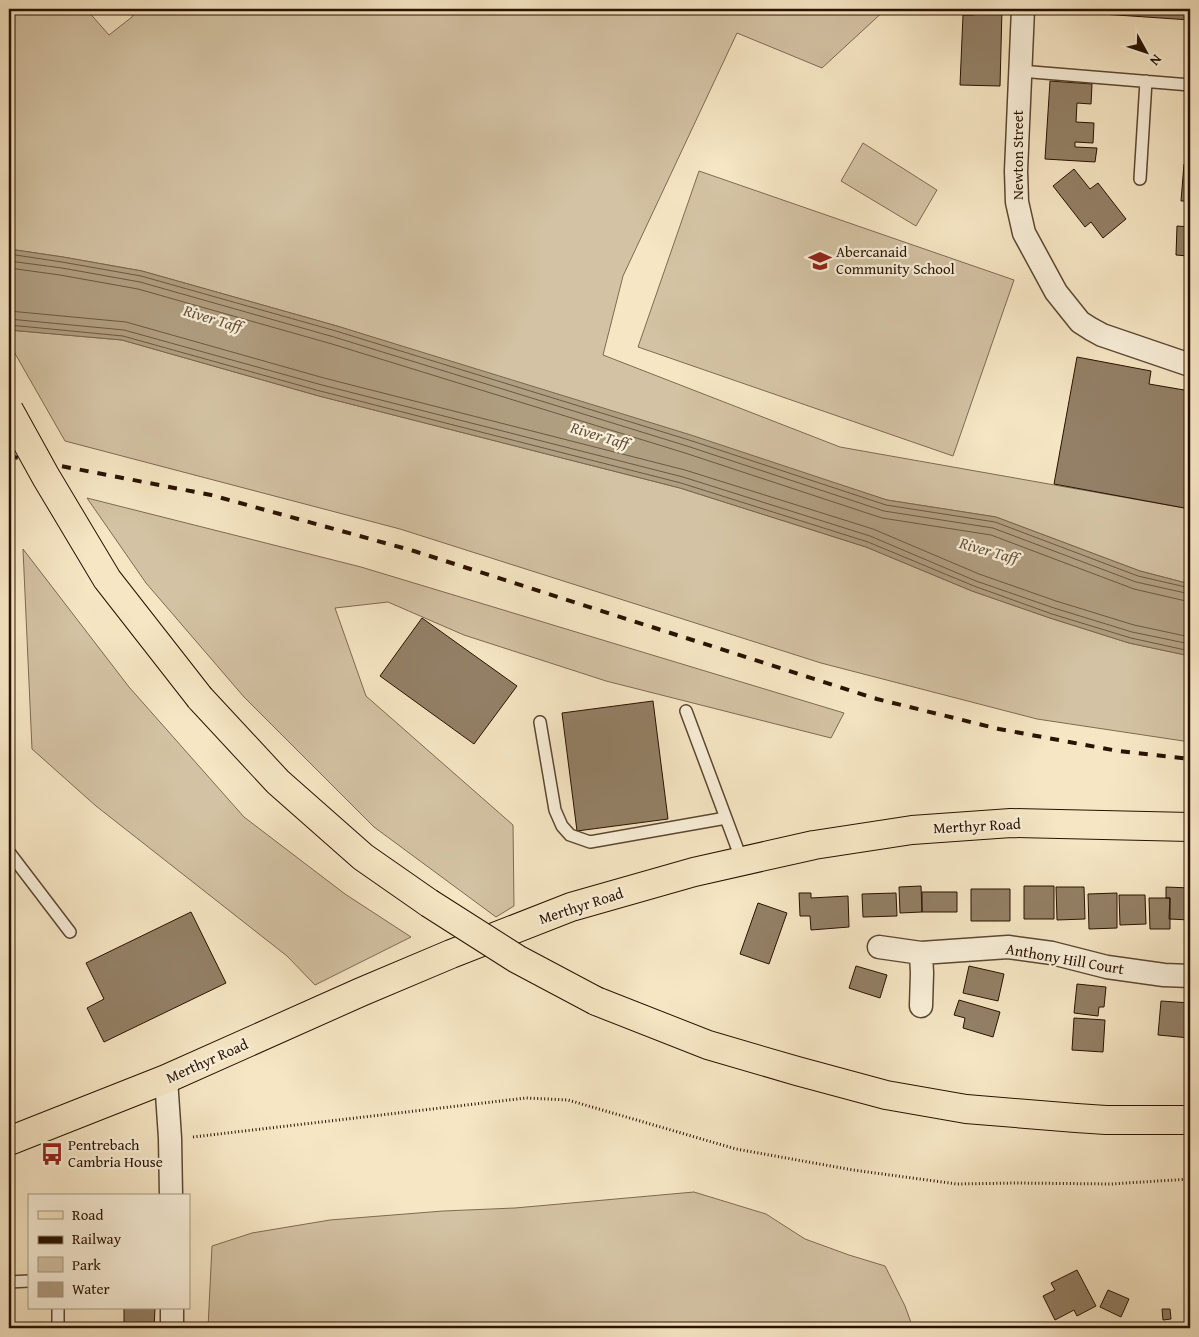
<svg xmlns="http://www.w3.org/2000/svg" width="1199" height="1337" font-family="'Gentium Book Plus',serif">
<style>
.green{fill:#d3c2a3;stroke:#7e6a52}
.water{fill:#b09e81;stroke:#7a664d}
.lines{fill:none;stroke-linecap:round;stroke-linejoin:round}
.shore{stroke:#6c5840;stroke-width:1}
.building{fill:#938066;stroke:#281200}
.service-casing{stroke:#5c4731;stroke-width:14}
.minor-casing{stroke:#5c4731;stroke-width:25}
.primary-casing{stroke:#281200;stroke-width:30}
.trunk-casing{stroke:#281200;stroke-width:30}
.path{stroke:#281200;stroke-width:3;stroke-dasharray:1 2.5;stroke-linecap:butt}
.service{stroke:#f9efd9;stroke-width:11}
.minor{stroke:#f9efd9;stroke-width:22}
.primary{stroke:#f6e6c4;stroke-width:28}
.trunk{stroke:#f6e6c4;stroke-width:28}
.rail{stroke:#281200;stroke-width:4;stroke-dasharray:9 9;stroke-linecap:butt}
.trunk-bridge-casing{stroke:#281200;stroke-width:30;stroke-linecap:butt}
.trunk-bridge{stroke:#f6e6c4;stroke-width:28}
.labels{text-anchor:middle;stroke-width:4.5;stroke-linejoin:round;paint-order:stroke}
.street-label{font-size:15px;fill:#281200;stroke:#f9efd9}
.poi-label{font-size:15px;fill:#281200;stroke:#f9efd9;text-anchor:start}
.water-label{font-size:16px;font-style:italic;fill:#65513a;stroke:#f9efd9}
</style>
<rect width="100%" height="100%" fill="#f6e6c4"/>
<filter id="stains"><feTurbulence type="fractalNoise" baseFrequency=".004" numOctaves="4"/><feColorMatrix values="0 0 0 0 .2 0 0 0 0 .09 0 0 0 0 .02 0 0 0 .5 -.17"/></filter>
<radialGradient id="worn" r=".72"><stop offset=".6" stop-color="#630" stop-opacity="0"/><stop offset="1" stop-color="#630" stop-opacity=".3"/></radialGradient>
<path class="green" d="M9,9H86L109,35L132,17L135,9H886L822,68L737,33L623,276L603,355L840,447L1190,509V584L1140,571L996,517L887,500L337,326L142,271L63,257L9,249Z
M863,143L937,190L916,226L841,181Z
M699,171L1014,280L953,456L638,347Z
M9,330L122,340L319,396L680,488L866,547L972,591L1050,618L1129,643L1190,656V742L1037,719L821,663L400,529L65,441L9,343Z
M87,498L361,567L844,713L831,738L606,681L464,635L388,602L335,608L366,696L513,825L514,906L496,917L374,827L244,697L146,583Z
M23,549L129,687L244,817L345,894L411,937L315,985L287,956L96,806L32,749Z
M694,1192L766,1214L805,1239L849,1255L885,1266L905,1306L913,1328H208L212,1246L252,1233L330,1220L443,1211L515,1208Z"/>
<path class="water" d="M9,249L63,257L142,271L337,326L691,435L887,500L996,517L1140,571L1190,584V656L1129,643L1050,618L972,591L866,547L680,488L319,396L122,340L9,330Z"/>
<g class="lines">
<path class="shore" d="M9,254L62,262L141,276L336,331L689,440L886,505L995,522L1138,576L1190,588
M9,261L62,268L140,282L334,337L687,446L884,511L993,528L1136,582L1190,594
M9,268L60,275L138,289L332,344L685,453L882,518L991,535L1134,589L1190,602
M9,311L126,322L324,378L685,470L873,529L979,574L1056,601L1134,625L1190,637
M9,319L124,330L322,385L683,477L870,536L976,581L1054,608L1132,632L1190,644
M9,325L123,336L320,391L681,483L868,542L974,586L1052,614L1131,638L1190,651"/>
</g>
<path class="building" d="M974,9H1002L1000,86L960,85L963,15H974Z
M1043,9H1190V20L1043,10Z
M1050,81L1092,84L1091,104L1077,103L1076,122L1094,123L1093,143L1075,142V147L1097,148L1095,162L1045,159Z
M1184,164L1190,165V223H1186L1187,201H1181Z
M1074,169L1090,189L1098,183L1126,219L1103,238L1091,222L1085,227L1053,186Z
M1177,226L1190,227V288H1186L1188,256L1176,255Z
M1077,357L1151,371L1149,384L1190,391V509L1054,484Z
M422,618L517,686L474,744L380,676Z
M653,701L668,819L577,831L562,713Z
M921,886L922,912L900,913L899,887Z
M1024,886H1054V919H1024Z
M1056,887H1084L1085,919L1057,920Z
M1166,887L1190,888V920L1169,919L1170,898H1166Z
M971,889H1010V921H971Z
M922,892H957V912H922Z
M799,893H811V898L848,896L849,927L811,930L810,916H800Z
M896,893L897,916L863,917L862,894Z
M1117,893V928L1089,929L1088,894Z
M1119,895H1145L1146,924L1120,925Z
M1149,898H1170V929H1150Z
M758,903L787,913L769,964L740,954Z
M191,912L226,983L104,1042L87,1008L104,999L86,963Z
M856,966L887,975L880,998L849,988Z
M969,966L1004,974L998,1001L963,993Z
M1077,984L1106,987L1104,1007H1099L1098,1016L1074,1013Z
M959,1000L1000,1012L993,1037L963,1028L965,1018L954,1015Z
M1161,1001L1190,1003V1038L1158,1035Z
M1074,1018L1105,1020L1103,1052L1072,1050Z
M1077,1270L1096,1306L1077,1316L1074,1310L1055,1320L1043,1296L1055,1290L1051,1283Z
M1108,1290L1129,1299L1121,1317L1100,1307Z
M124,1308H155L154,1328H124Z
M1162,1309H1170L1171,1319L1163,1320Z
M1190,1323V1328H1161V1325Z"/>
<g class="lines">
<defs>
<path id="service" d="M1020,71L1190,85
M1140,179L1146,81
M686,711L742,861
M540,722L555,810L562,826L570,835L590,842L726,818
M9,852L70,932
M9,1282L29,1281
M58,1308V1328"/>
<path id="minor" d="M1023,9L1016,171L1017,202L1024,233L1056,292L1080,322L1091,329L1102,335L1190,365
M879,947L921,953L1008,947L1052,953L1107,967L1164,975L1190,976
M921,1006L922,973L921,953
M166,1079L170,1138L171,1196
M172,1328V1308"/>
<path id="primary" d="M9,1141L166,1079L361,992L451,954L571,907L694,872L814,845L912,830L1011,823L1190,827"/>
<path id="trunk" d="M200,698L278,782L363,857L429,903
M596,1001L708,1045L797,1071L886,1095L966,1109L1076,1118L1106,1120H1190"/>
</defs>
<use href="#service" class="service-casing"/>
<use href="#minor" class="minor-casing"/>
<use href="#primary" class="primary-casing"/>
<use href="#trunk" class="trunk-casing"/>
<path class="path" d="M193,1137L526,1098L568,1100L736,1149L853,1170L957,1184L1016,1183L1111,1184L1190,1179"/>
<use href="#service" class="service"/>
<use href="#minor" class="minor"/>
<use href="#primary" class="primary"/>
<use href="#trunk" class="trunk"/>
<path class="rail" d="M9,456L211,495L414,551L877,699L999,729L1118,751L1190,759"/>
<defs>
<path id="trunk-bridge" d="M9,410L46,477L107,579L200,698
M429,903L517,959L596,1001"/>
</defs>
<use href="#trunk-bridge" class="trunk-bridge-casing"/>
<use href="#trunk-bridge" class="trunk-bridge"/>
</g>
<defs>
<symbol id="school-bare" viewBox="-9 -9 18 18"><path d="M0-5L7-2L0 1L-7-2ZM-4 1L0 2.5L4 1V4Q0 6-4 4Z" fill="#8f2418" stroke="#f9efd9" stroke-width="2.5" paint-order="stroke"/></symbol>
<symbol id="bus-bare" viewBox="-9 -9 18 18"><path d="M-5-6H5V4H4V6H2V4H-2V6H-4V4H-5ZM-3.5-4V0h7V-4ZM-3.5 1.2v1.5H-2V1.2ZM2 1.2v1.5H3.5V1.2Z" fill="#8f2418" stroke="#f9efd9" stroke-width="2.5" paint-order="stroke"/></symbol>
</defs>
<g fill-rule="evenodd">
<use href="#school-bare" x="804" y="245" width="32" height="32"/>
<use href="#bus-bare" x="36" y="1138" width="32" height="32"/>
</g>
<g class="labels">
<g class="street-label">
<text transform="translate(1018 155) rotate(-90)" y="5">Newton Street</text>
<text transform="translate(977 826) rotate(-3)" y="5">Merthyr Road</text>
<text transform="translate(581 906) rotate(-18)" y="5">Merthyr Road</text>
<text transform="translate(1065 959) rotate(10)" y="5">Anthony Hill Court</text>
<text transform="translate(207 1061) rotate(-24)" y="5">Merthyr Road</text>
</g>
<g class="poi-label">
<text x="836" y="257">Abercanaid<tspan x="836" dy="17">Community School</tspan></text>
<text x="68" y="1150">Pentrebach<tspan x="68" dy="17">Cambria House</tspan></text>
</g>
<g class="water-label">
<text transform="translate(213 318) rotate(17)" y="6">River Taff</text>
<text transform="translate(600 435) rotate(17)" y="6">River Taff</text>
<text transform="translate(989 550) rotate(16)" y="6">River Taff</text>
</g>
</g>
<rect width="1199" height="1337" fill="none" stroke="#f6e6c4" stroke-width="30"/>
<rect x="10" y="10" width="1179" height="1317" fill="none" stroke="#281200" stroke-width="2.5"/>
<rect x="15" y="15" width="1169" height="1307" fill="none" stroke="#281200"/>
<rect x="28" y="1194" width="162" height="115" fill="#f9efd9" stroke="#a59782"/>
<rect x="38" y="1211" width="25" height="8" fill="#f6e6c4" stroke="#a59782"/>
<text x="72" y="1220" font-size="15" fill="#281200">Road</text>
<rect x="38" y="1236" width="25" height="8" fill="#281200" stroke="#a59782"/>
<text x="72" y="1244" font-size="15" fill="#281200">Railway</text>
<rect x="38" y="1257" width="25" height="15" fill="#d3c2a3" stroke="#a59782"/>
<text x="72" y="1270" font-size="15" fill="#281200">Park</text>
<rect x="38" y="1282" width="25" height="15" fill="#b09e81" stroke="#a59782"/>
<text x="72" y="1294" font-size="15" fill="#281200">Water</text>
<g transform="translate(1146 52) rotate(130)" stroke="#f9efd9" stroke-width="4" paint-order="stroke">
<path d="M0-4L9 19L0 12L-9 19Z" fill="#281200"/>
<text y="-8" font-size="14" font-weight="bold" text-anchor="middle" fill="#281200">N</text>
</g>
<rect width="100%" height="100%" filter="url(#stains)"/>
<rect width="100%" height="100%" fill="url(#worn)"/>
</svg>
